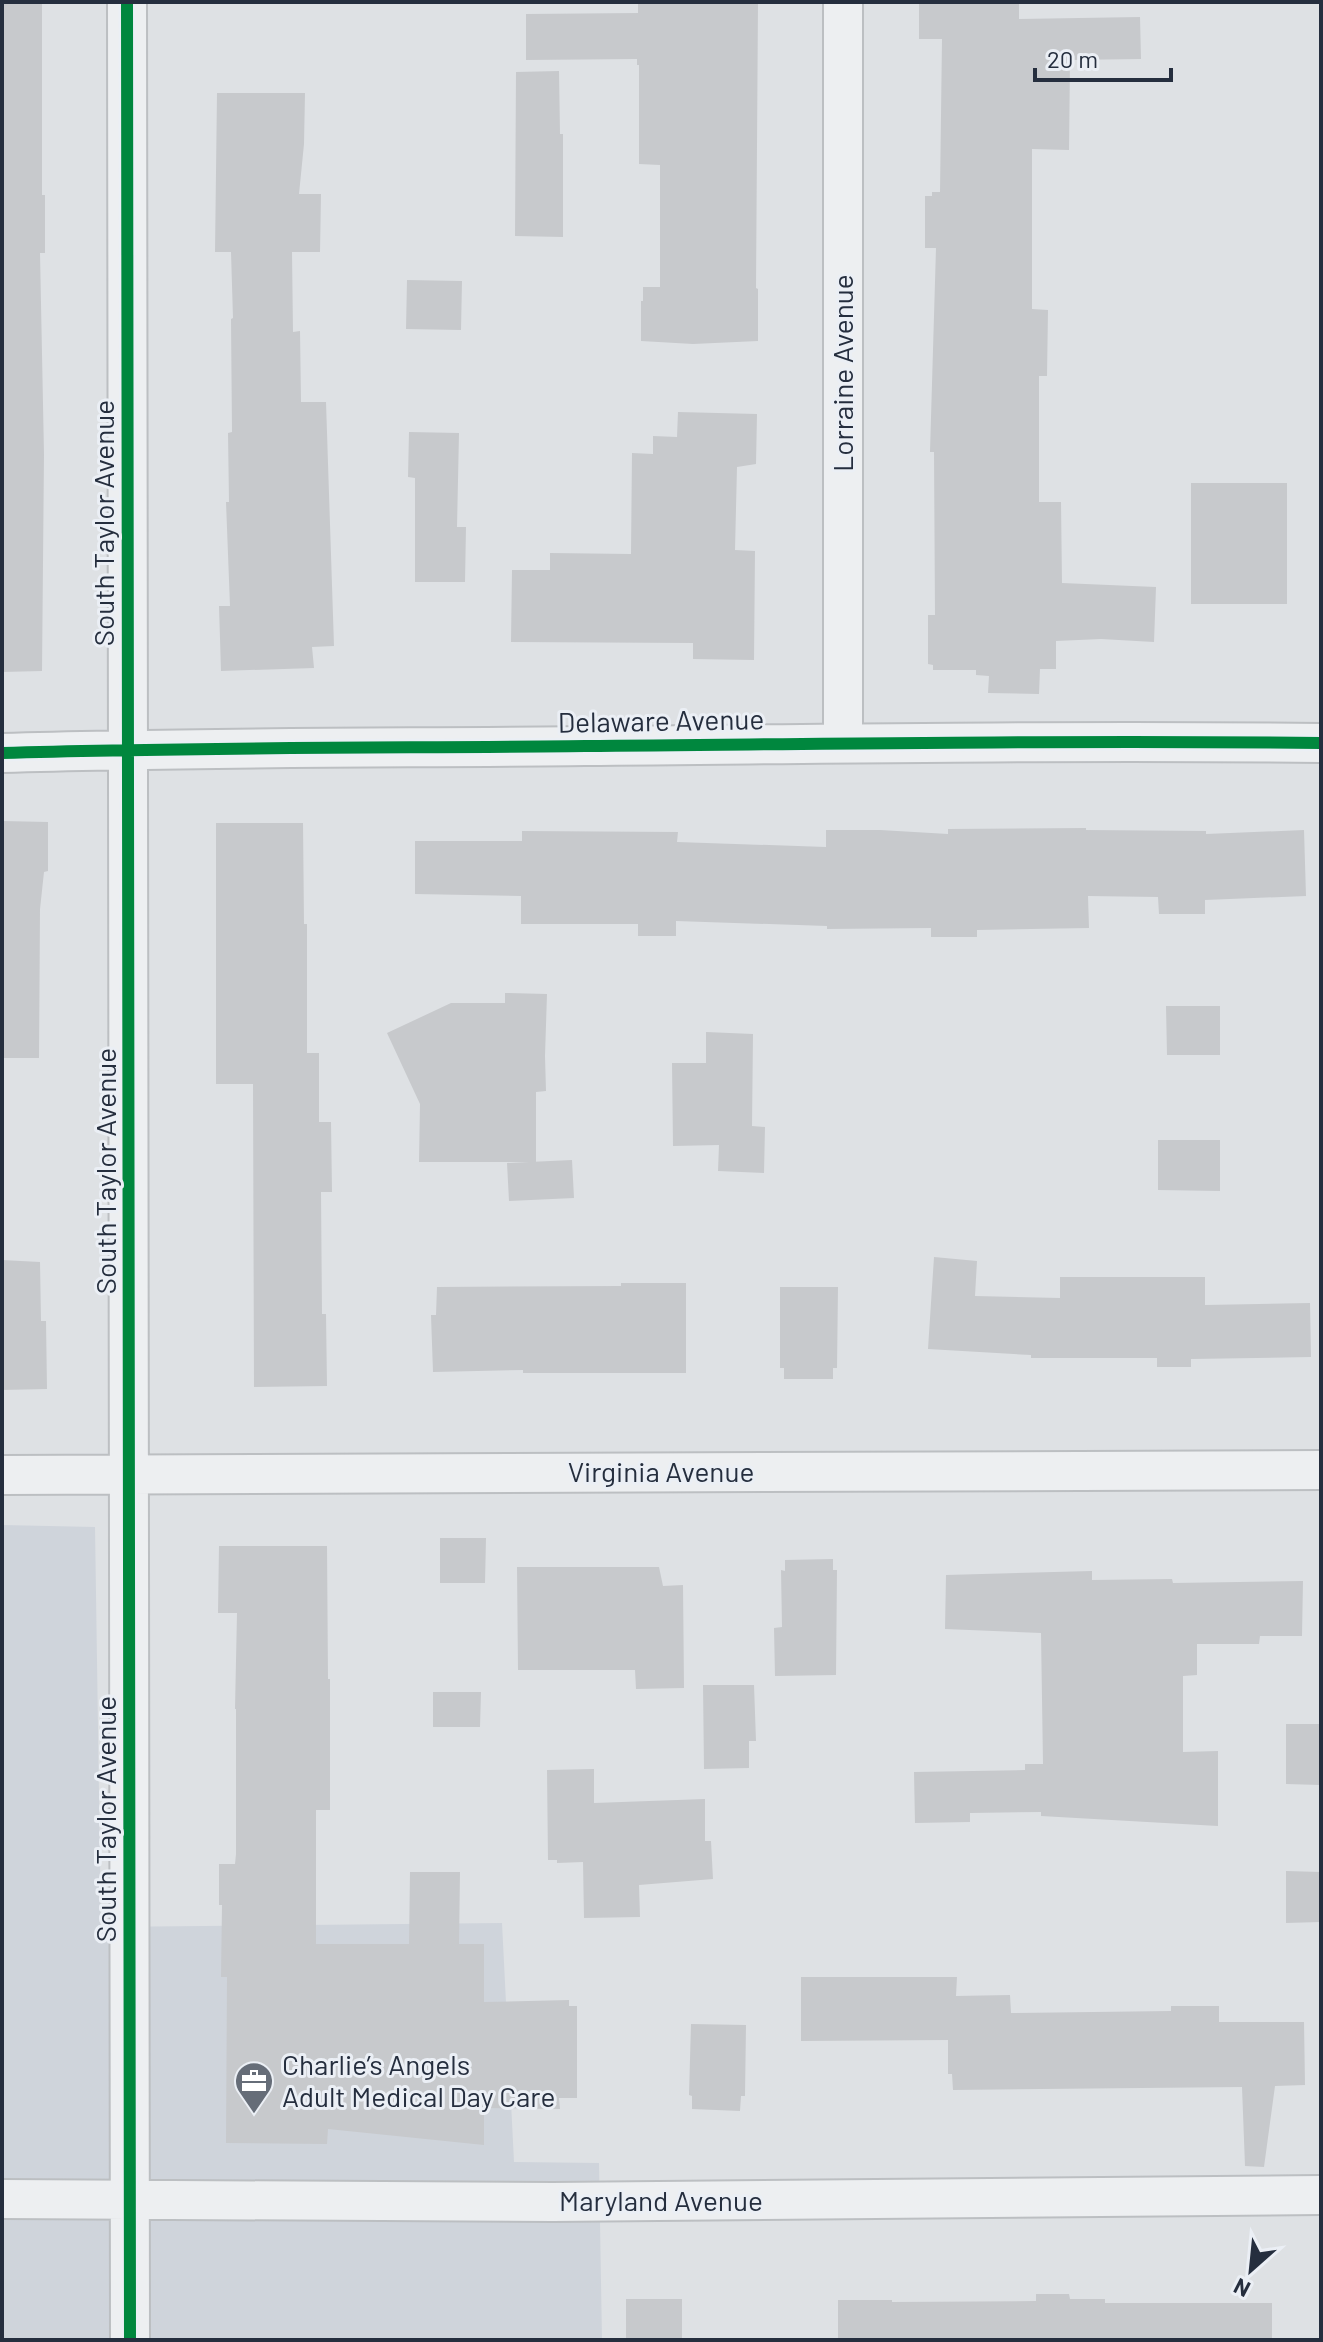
<svg xmlns="http://www.w3.org/2000/svg" width="1323" height="2342" font-family="Barlow,sans-serif">
<style>
.built{fill:#cfd4db}
.building{fill:#c7c9cc}
.lines{fill:none;stroke-linecap:round;stroke-linejoin:round}
.street-casing{stroke:#bcbfc2;stroke-width:42}
.street{stroke:#edeff1;stroke-width:38}
.cycleway-casing{stroke:#ebeff5;stroke-width:17}
.cycleway{stroke:#00873e;stroke-width:12}
.labels{text-anchor:middle;stroke-width:6;stroke-linejoin:round;paint-order:stroke}
.street-label{font-size:28px;fill:#252e3e;stroke:#ebeff5}
.poi-label{font-size:28px;fill:#252e3e;stroke:#ebeff5;text-anchor:start}
</style>
<rect width="100%" height="100%" fill="#dee1e4"/>
<path class="built" d="M2,1525L95,1527L101,1927L502,1923L514,2162L599,2163L602,2340H2Z"/>
<path class="building" d="M2,2H42V195H45V253H40L44,454L42,671L2,672Z
M638,2H758L756,288L758,289V341L693,344L641,341V301H643V287H660V165L639,164V65H637V59L526,60V14L638,13Z
M919,2H1019V19L1140,17L1141,59L1070,60L1069,150L1032,149V309L1048,310L1047,376H1039V502H1061L1062,583L1156,587L1154,642L1101,639L1056,641V669H1040L1039,694L988,693L989,676L976,675V670H933V665L928,664V615H935L934,452H930L936,248H925V196H932V192H940L942,39H919Z
M559,71L560,134H563V237L515,236L516,72Z
M217,93H305L304,144L299,194H321L320,252H292L293,332L300,331L301,402H326L334,646L312,647L314,668L221,671L219,606H230L226,502H229L228,433L232,432L231,319L233,318L231,252H215Z
M407,280L462,281L461,330L406,329Z
M678,412L757,414L756,464L737,467L735,550L755,551L754,660L693,659V643L511,642L512,570H550V553L631,554L632,453L653,454V436L677,437Z
M409,432L459,433L457,527H466L465,582H415V478L408,477Z
M1191,483H1287V604H1191Z
M2,821L48,822V871L44,872L40,909L39,1058H2Z
M216,823H303L304,924H307V1053H319V1122H331L332,1192H321L322,1314H326L327,1386L254,1387L253,1084H216Z
M1086,828V830L1206,831V834L1304,830L1306,896L1205,900V914H1159L1158,897L1088,896L1089,928L977,930V937H931V928L827,929V926L676,921V936H638V924H521V896L415,894V841H522V831L678,832L677,842L826,847V830H880L948,834V829Z
M505,993L547,994L545,1056L546,1091L536,1092V1162H419L420,1104L387,1033L451,1003H505Z
M1166,1006H1220V1055H1167Z
M706,1032L753,1034L752,1126L765,1127L764,1173L718,1171L719,1145L673,1146L672,1063H706Z
M1158,1140H1220V1191L1158,1190Z
M572,1160L574,1198L509,1201L507,1163Z
M934,1257L977,1261L975,1296L1060,1298V1277H1205V1305L1310,1303L1311,1357L1191,1359V1367H1157V1358H1031V1355L928,1349Z
M2,1260L40,1262L41,1321H46L47,1389L2,1390Z
M621,1283H686V1373H523V1370L433,1372L431,1315H436L437,1287L621,1286Z
M780,1287H838L837,1368H833V1379H784V1368H780Z
M440,1538H486L485,1583H440Z
M219,1546H327L328,1679H330V1810H316V1944H409L410,1872H460L459,1944H484V2002L569,2000V2006H577V2098H559L560,2109L484,2108V2145L328,2129L327,2144L226,2143L227,1977H221L222,1905H219V1864H235L236,1854V1709H235L237,1613H218Z
M833,1559V1570H837L836,1675L775,1676L774,1628L782,1627L781,1570L785,1571V1560Z
M517,1567H659L663,1586L683,1585L684,1688L636,1689L635,1670H518Z
M1092,1571V1580L1172,1579L1173,1583L1303,1581L1302,1636H1260L1259,1644H1197V1675L1183,1676V1752L1218,1751V1826L1041,1816V1812L970,1813V1822L915,1823L914,1772L1025,1770V1764H1043L1041,1633L945,1629L946,1575Z
M703,1685H754L756,1741H749V1768L704,1769Z
M433,1692H481L480,1727H433Z
M1286,1724H1320V1785L1286,1784Z
M594,1769V1803L705,1799V1841H711L713,1879L639,1885L640,1917L584,1918L583,1862L557,1863V1860H548L547,1770Z
M1286,1871L1321,1872L1320,1922L1286,1923Z
M801,1977H957L956,1996L1010,1995L1011,2013L1171,2011V2006H1219V2022H1304L1305,2085L1275,2086L1264,2167L1245,2166L1242,2087L953,2090L952,2074H948V2040L801,2041Z
M691,2024L746,2025L745,2096H741L740,2111L692,2109V2096L689,2095Z
M1036,2294H1069L1070,2299H1105V2303H1272V2340H838V2300H892V2302L1036,2301Z
M626,2299H682V2340H626Z"/>
<g class="lines">
<defs>
<path id="street" d="M127,2L130,2340
M843,2V743
M2,753C196,747 391,748 585,746C831,744 1076,740 1321,743
M2,1475L1321,1470
M2,2199L553,2202L1321,2195"/>
</defs>
<use href="#street" class="street-casing"/>
<use href="#street" class="street"/>
<defs>
<path id="cycleway" d="M127,2L130,2340
M2,753C196,747 391,748 585,746C831,744 1076,740 1321,743"/>
</defs>
<use href="#cycleway" class="cycleway-casing"/>
<use href="#cycleway" class="cycleway"/>
</g>
<defs>
<symbol id="office-pin" viewBox="-11 -11 22 30"><path d="M0 17L-7.5 6A9.5 9.5 0 1 1 7.5 6Z" fill="#666d78" stroke="#ebeff5"/><path d="M-6-3h4V-5.5h4V-3h4V5H-6ZM-1-4.5V-3h2v-1.5ZM-6 0V1H6V0Z" fill="#fff"/></symbol>
</defs>
<g fill-rule="evenodd">
<use href="#office-pin" x="232" y="2059" width="44" height="60"/>
</g>
<g class="labels">
<g class="street-label">
<text transform="translate(843 373) rotate(-90)" y="10">Lorraine Avenue</text>
<text transform="translate(104 523) rotate(-90)" y="10">South Taylor Avenue</text>
<text transform="translate(661 721) rotate(-1)" y="10">Delaware Avenue</text>
<text transform="translate(106 1171) rotate(-90)" y="10">South Taylor Avenue</text>
<text x="661" y="1482">Virginia Avenue</text>
<text transform="translate(106 1819) rotate(-90)" y="10">South Taylor Avenue</text>
<text x="661" y="2211">Maryland Avenue</text>
</g>
<g class="poi-label">
<text x="282" y="2075">Charlie’s Angels<tspan x="282" dy="32">Adult Medical Day Care</tspan></text>
</g>
</g>
<rect width="1323" height="2342" fill="none" stroke="#252e3e" stroke-width="8"/>
<g transform="translate(1251 2270) rotate(207)" stroke="#ebeff5" stroke-width="6" paint-order="stroke">
<path d="M0-6L14 30L0 20L-14 30Z" fill="#252e3e"/>
<text y="-12" font-size="22" font-weight="bold" text-anchor="middle" fill="#252e3e">N</text>
</g>
<path d="M1035 68v12h136v-12" fill="none" stroke="#252e3e" stroke-width="4"/>
<text x="1047" y="68" font-size="24" fill="#252e3e" stroke="#ebeff5" stroke-width="6" paint-order="stroke">20 m</text>
</svg>
